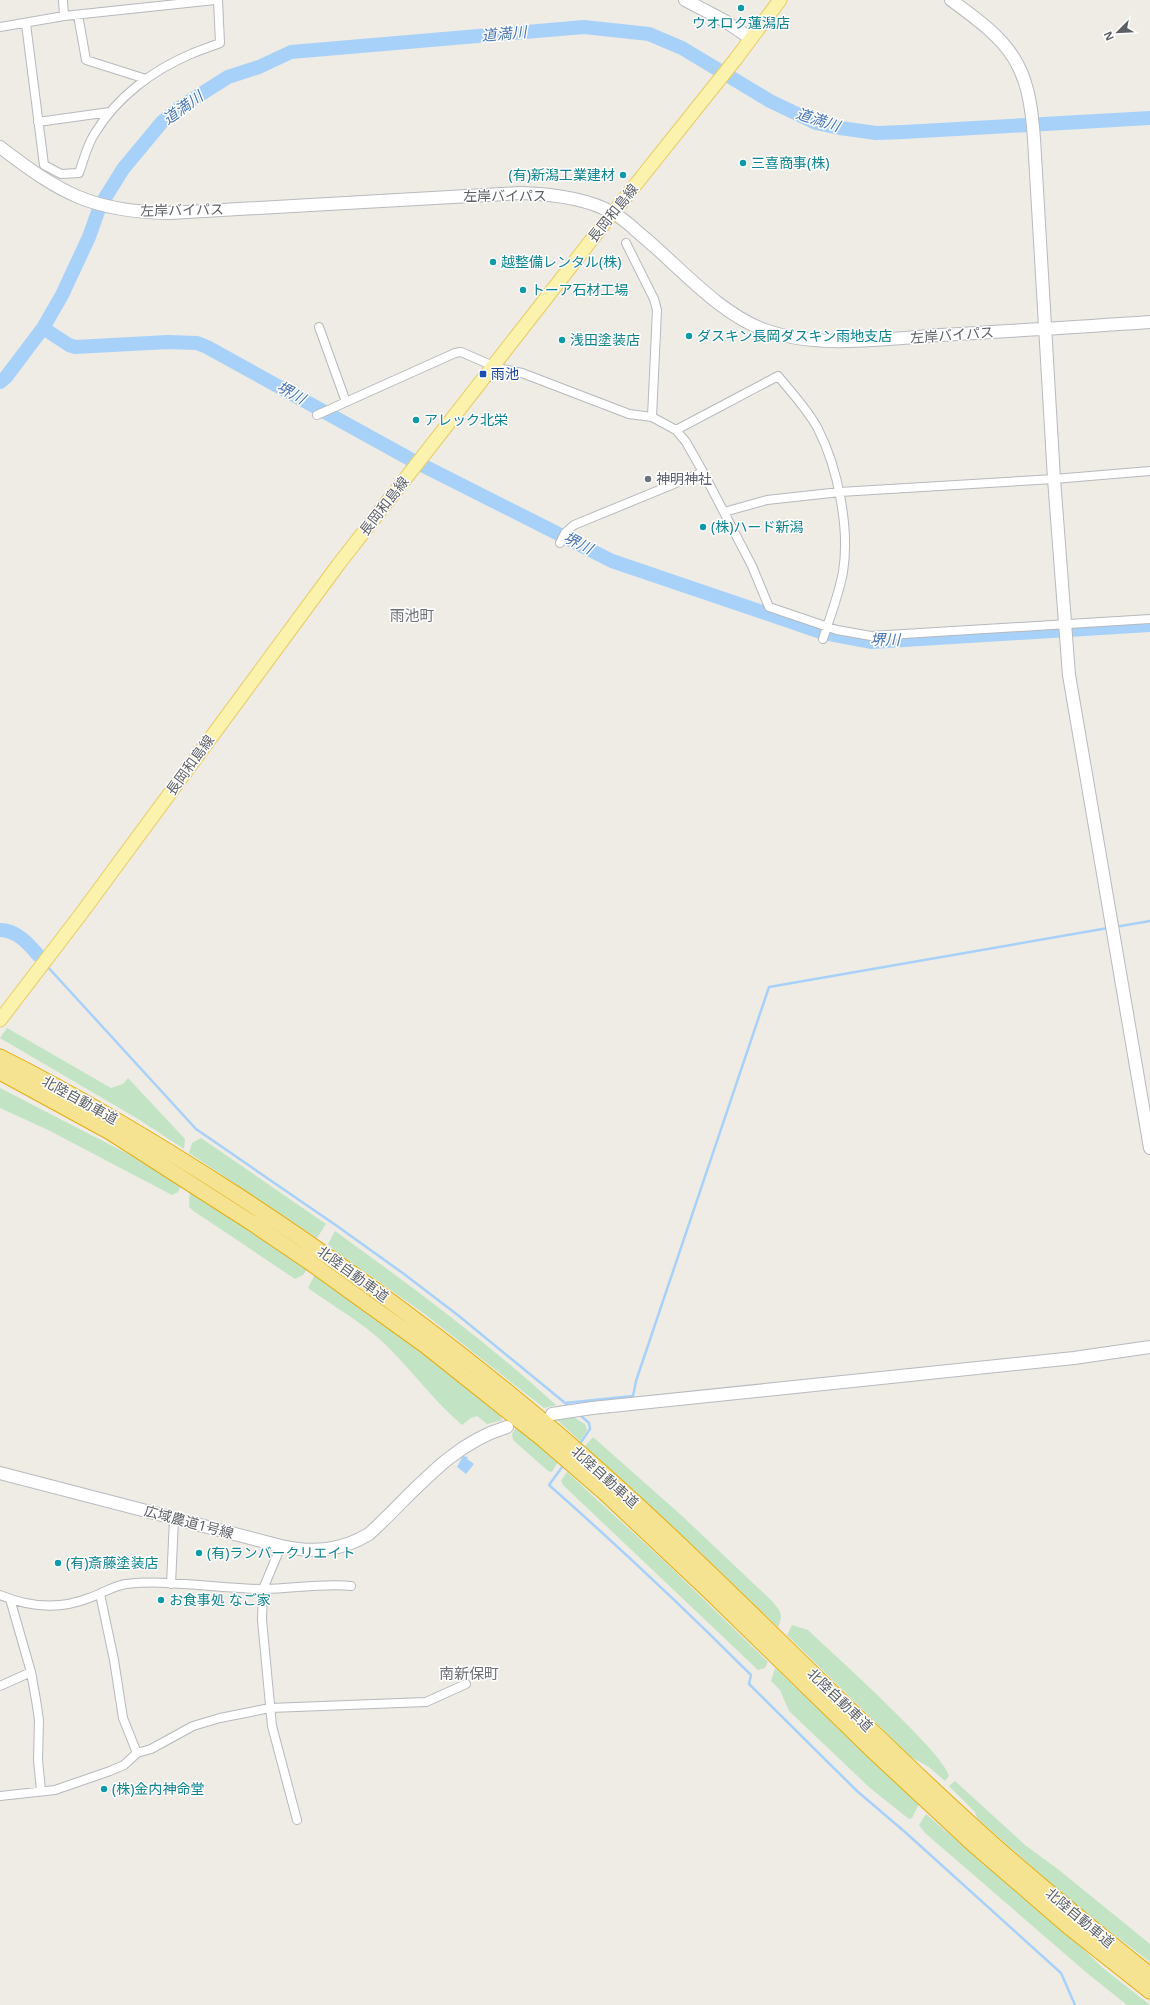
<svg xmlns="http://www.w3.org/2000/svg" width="1150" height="2005" font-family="'Noto Sans','Noto Sans JP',sans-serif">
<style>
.green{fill:#c2e4c4}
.water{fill:#a8d1fa}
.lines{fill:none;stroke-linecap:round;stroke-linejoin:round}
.stream{stroke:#a8d1fa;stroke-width:2.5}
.river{stroke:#a8d1fa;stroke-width:14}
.street-casing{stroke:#b6b9bd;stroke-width:10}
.secondary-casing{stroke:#b7babf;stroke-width:14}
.primary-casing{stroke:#e9cb62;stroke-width:15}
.highway-casing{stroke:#e4ad0e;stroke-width:17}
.street{stroke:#fff;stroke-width:8}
.secondary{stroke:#fff;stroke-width:12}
.primary{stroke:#faf2ad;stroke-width:13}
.highway{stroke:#f6e392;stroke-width:15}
.culture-dot{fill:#0f9aa8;stroke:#fff;stroke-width:1.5}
.transit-dot{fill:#1a4fb4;stroke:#fff;stroke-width:1.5}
.worship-dot{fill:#6b7280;stroke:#fff;stroke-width:1.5}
.labels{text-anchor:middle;stroke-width:3;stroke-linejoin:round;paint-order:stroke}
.culture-label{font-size:14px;fill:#0d838f;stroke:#fff;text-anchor:start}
.street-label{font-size:14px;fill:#5c5f64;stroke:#fff}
.transit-label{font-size:14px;fill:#164399;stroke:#fff;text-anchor:start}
.worship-label{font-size:14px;fill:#5b616d;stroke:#fff;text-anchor:start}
.water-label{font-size:15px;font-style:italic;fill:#4977b3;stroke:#fff}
.neighbourhood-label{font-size:15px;fill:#6d7176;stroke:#fff}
</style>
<rect width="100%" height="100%" fill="#eeece4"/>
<path class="green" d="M7,1028L111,1088L123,1084L128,1078L185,1139L184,1149L138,1119L0,1038Z
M0,1088L161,1171L181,1185L178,1192L172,1195L48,1130L0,1108Z
M201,1138L326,1224L317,1238L189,1153L192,1143Z
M190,1187L307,1269L303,1275L295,1279L195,1212L189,1207Z
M335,1231C411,1286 487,1342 556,1405L544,1408L426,1315L334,1250L328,1244Z
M316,1272L498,1412L503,1420L487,1424L477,1416L471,1418L462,1425C434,1401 413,1372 387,1346C364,1323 334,1307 308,1288Z
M570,1415L585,1424L587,1430L580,1441L556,1419Z
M516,1428L520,1429L558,1462L552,1472L548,1471L513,1440L512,1434Z
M593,1437L681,1515L771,1600C780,1611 784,1613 778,1627L698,1550L585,1446Z
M567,1472L665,1562L768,1662L765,1668L758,1670L563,1485L561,1481Z
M792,1625L808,1630C831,1652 944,1753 949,1776L945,1781L929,1767L911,1757L787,1635Z
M775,1668L919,1804L912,1818L909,1819L870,1788L789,1711L780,1690L771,1681Z
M955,1781L1025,1845L1059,1870L1150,1944V1962L1073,1903L977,1818L975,1812L949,1786Z
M926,1814L1013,1889L1057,1924L1103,1968L1150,2005H1127L1087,1973L925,1833L919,1825Z"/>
<path class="water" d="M463,1456L468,1457L467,1459L474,1464L466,1474L457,1467Z"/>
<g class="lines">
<path class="stream" d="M1115,927L1150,921
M38,955L42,959
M46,965L196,1129L337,1226L404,1274L459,1316L570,1407
M565,1403L633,1396L636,1381L769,987L1108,928
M579,1445L590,1429L589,1423L579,1414
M565,1463L549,1485C618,1546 685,1609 751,1675L749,1684L857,1791L905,1832L1061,1973L1075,2005"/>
<path class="river" d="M43,328L69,345L75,347L168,342L197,343L207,347L410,459L612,561L824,633L872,642L1150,625
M0,382L6,377L43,328L62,295L89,237L100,206L123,169L162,122L182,106L228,77L259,67L291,52L584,27L649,34L682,48L770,101L816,123L840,128L876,133L904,132L1150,118
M0,930C16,930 28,943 38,955"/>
<defs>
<path id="street" d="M63,0L64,16
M78,15L86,60L146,79
M26,24L44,165L61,174L79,173C84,159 87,145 95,133C117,97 153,70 191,54C200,50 210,47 220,43L218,0
M0,27L64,16L215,0
M38,122L110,112
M626,243L654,299L657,310L652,417
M319,327L346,402
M317,415L455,353L461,352L498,368L522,373L629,414L652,417L676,430L686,442L703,472L752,566L769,607L837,630L871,636L1150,619
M676,430L778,376C792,393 808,410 818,429C838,468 850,529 843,572C839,594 830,617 823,639
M724,512L767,500L840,492L1054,479L1150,471
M560,543L565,533L574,525L703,472
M281,1546L263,1589L262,1620L272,1726L297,1820
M171,1584L174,1519
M100,1594L114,1660L123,1718L137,1753
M0,1595C29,1607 59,1610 89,1598C101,1594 113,1586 126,1584C171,1579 218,1589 263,1589C292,1589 322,1583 351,1586
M10,1599L31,1672L36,1700L39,1720L38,1760L41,1791
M0,1686L31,1672
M0,1796L55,1790L110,1771L124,1765L137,1753L151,1749L193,1726L220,1718L270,1708L426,1702L466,1684"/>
<path id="secondary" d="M685,0L725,21L750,38
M951,0C1012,44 1029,63 1034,139L1054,479L1069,675L1150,1148
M0,147C60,193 92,212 170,213L521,193C551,194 587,198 613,213C623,218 632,227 640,234C678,265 719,314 765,330C818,349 885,339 940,335C1010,331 1080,327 1150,322
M552,1414L592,1408L1074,1358L1150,1347
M0,1473L281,1546C313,1553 341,1551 369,1534C412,1495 449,1444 507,1427"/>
<path id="primary" d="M0,1020L81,914L338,565L593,238L735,60L780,0"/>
<path id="highway" d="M0,1057C82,1098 160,1145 237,1195C367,1280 493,1374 609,1479C734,1591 849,1714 974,1827C1031,1879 1090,1927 1150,1975
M0,1072L110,1132L252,1223L308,1261L426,1346L544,1440L604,1492L709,1591L872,1750L973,1844L1068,1926L1150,1991"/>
</defs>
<use href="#street" class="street-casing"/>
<use href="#secondary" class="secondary-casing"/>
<use href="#primary" class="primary-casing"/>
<use href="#highway" class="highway-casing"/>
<use href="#street" class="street"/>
<use href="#secondary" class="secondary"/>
<use href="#primary" class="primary"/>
<use href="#highway" class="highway"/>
</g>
<g class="culture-dot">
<circle cx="741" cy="8" r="4"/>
<circle cx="743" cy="163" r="4"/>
<circle cx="623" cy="175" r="4"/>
<circle cx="493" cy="262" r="4"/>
<circle cx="523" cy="290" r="4"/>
<circle cx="689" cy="336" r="4"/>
<circle cx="562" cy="340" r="4"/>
<circle cx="416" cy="420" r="4"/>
<circle cx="703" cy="527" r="4"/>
<circle cx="199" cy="1553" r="4"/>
<circle cx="58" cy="1563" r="4"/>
<circle cx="161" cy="1600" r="4"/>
<circle cx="104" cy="1789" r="4"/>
</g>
<rect class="transit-dot" x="479" y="370" width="8" height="8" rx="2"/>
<circle class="worship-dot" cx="648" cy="479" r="4"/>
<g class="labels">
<g class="culture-label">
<text x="741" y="28" text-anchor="middle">ウオロク蓮潟店</text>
<text x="751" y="168">三喜商事(株)</text>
<text x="615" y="180" text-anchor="end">(有)新潟工業建材</text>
<text x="501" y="267">越整備レンタル(株)</text>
<text x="531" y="295">トーア石材工場</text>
<text x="697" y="341">ダスキン長岡ダスキン雨地支店</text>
<text x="570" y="345">浅田塗装店</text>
<text x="424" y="425">アレック北栄</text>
<text x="711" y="532">(株)ハード新潟</text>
<text x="207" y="1558">(有)ランバークリエイト</text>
<text x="66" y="1568">(有)斎藤塗装店</text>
<text x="169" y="1605">お食事処 なご家</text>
<text x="112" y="1794">(株)金内神命堂</text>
</g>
<g class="street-label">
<text x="505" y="201">左岸バイパス</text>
<text transform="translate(182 210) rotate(-1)" y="5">左岸バイパス</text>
<text transform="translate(613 213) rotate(-51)" y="5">長岡和島線</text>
<text transform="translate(952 335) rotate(-4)" y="5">左岸バイパス</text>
<text transform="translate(384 506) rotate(-52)" y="5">長岡和島線</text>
<text transform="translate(190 765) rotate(-54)" y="5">長岡和島線</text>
<text transform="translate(80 1100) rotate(29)" y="5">北陸自動車道</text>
<text transform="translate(353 1274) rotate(36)" y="5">北陸自動車道</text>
<text transform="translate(605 1477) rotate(42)" y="5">北陸自動車道</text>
<text transform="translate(189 1522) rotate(15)" y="5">広域農道1号線</text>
<text transform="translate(840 1700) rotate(44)" y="5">北陸自動車道</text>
<text transform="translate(1080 1918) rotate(40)" y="5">北陸自動車道</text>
</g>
<g class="transit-label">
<text x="491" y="379">雨池</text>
</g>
<g class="worship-label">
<text x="656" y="484">神明神社</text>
</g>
<g class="water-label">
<text transform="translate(504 34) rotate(-5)" y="5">道満川</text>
<text transform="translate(183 108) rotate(-36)" y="5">道満川</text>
<text transform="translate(818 120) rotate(18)" y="5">道満川</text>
<text transform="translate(291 393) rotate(29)" y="5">堺川</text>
<text transform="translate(578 543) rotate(27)" y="5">堺川</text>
<text x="885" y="645">堺川</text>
</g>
<g class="neighbourhood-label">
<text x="412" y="621">雨池町</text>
<text x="469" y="1679">南新保町</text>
</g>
</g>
<g transform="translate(1118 32) rotate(246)" stroke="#ffffff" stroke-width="3" paint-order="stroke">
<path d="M0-3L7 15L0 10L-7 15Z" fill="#5c5f64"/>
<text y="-6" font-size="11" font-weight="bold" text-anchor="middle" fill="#5c5f64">N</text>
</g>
</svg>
